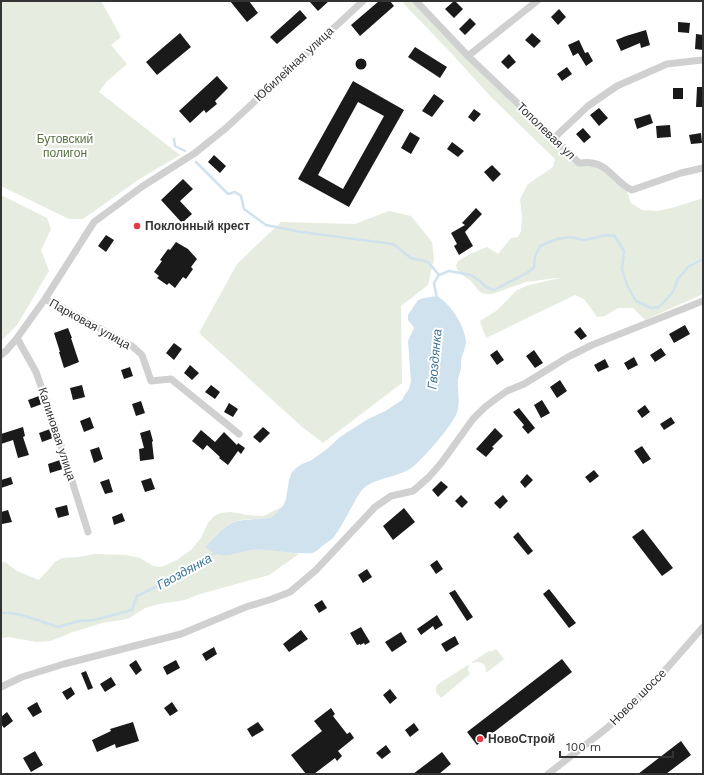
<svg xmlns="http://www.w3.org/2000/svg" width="704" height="775" font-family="'Work Sans',sans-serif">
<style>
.green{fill:#e6ecdf}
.water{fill:#cfe2ee}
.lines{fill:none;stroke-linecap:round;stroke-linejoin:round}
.stream{stroke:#cfe2ee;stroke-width:2.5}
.building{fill:#1a1a1a;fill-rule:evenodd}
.minor{stroke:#d0d0d0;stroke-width:7}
.poi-dot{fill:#e63946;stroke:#fff;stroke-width:1.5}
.labels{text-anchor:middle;stroke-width:4;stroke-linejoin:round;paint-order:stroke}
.street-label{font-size:12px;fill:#333;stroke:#fff}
.park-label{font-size:12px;fill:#56703f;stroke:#fff}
.poi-label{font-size:12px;font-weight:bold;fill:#333;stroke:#fff;text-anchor:start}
.water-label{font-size:13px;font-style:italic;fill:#3f7597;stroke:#fff}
</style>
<rect width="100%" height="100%" fill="#fff"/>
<path class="green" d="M1,1H101L121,37L111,45L127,64L106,82L99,92L180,155L138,180L83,219H69L1,186Z
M403,1H416L579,163H593L626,188L631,203L642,210L657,211L672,208L703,198V294L645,320L633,308H618L605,316L597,317L584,299L575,295L486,338L480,321L496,311L517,290L529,285L560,278H556L526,282L492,294H487L482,293L478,290L471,281L459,273L456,266L458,261L470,254L487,247L498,254L511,238L518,237L521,231L522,217L520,199L528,184L553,167L555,159L491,97L452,54L404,4Z
M1,195L47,218L51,229L41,250L49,271L17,325L1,341Z
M389,211L411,216L432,242L434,259L428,285L401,306L402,383L323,443L301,426L199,333L237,264L281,222L355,224Z
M283,506L271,518C259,519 245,518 233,522C226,525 220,531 215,536L223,555L252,550H275L299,554L269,575L197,595L185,600L159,604L145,608L128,619L102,623L70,633L64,636L50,641L36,642L9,637L1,638V562H5L17,571L39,580L55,562L62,558L79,557L95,554L126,555L140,558L153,566L161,567L177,560L191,550L201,538L208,523L214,516L221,513L230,512L238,513L246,515L264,516Z
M496,649L504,659L486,673C487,665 481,660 473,663L472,662L489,651L490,652Z
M468,665L469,666L468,670L470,674L441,698L436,692V687L438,684Z"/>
<path class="water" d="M437,296C451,304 464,325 466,341C466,348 462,354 461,361C461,363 461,365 461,367C461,371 459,375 458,379C457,390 461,404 456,415C448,430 428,453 416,464C402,478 378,476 364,488C358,493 355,502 351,508C347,516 339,530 334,537C331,540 326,543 322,546C319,549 316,552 312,553C292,555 272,548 252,550C241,551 228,558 216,554C213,553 209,550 206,547C213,539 223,526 234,522C245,519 259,519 271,518L283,506L286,499L289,480L292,472L295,469L302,464L310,461L327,449L339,438L349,431L368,419L379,414L387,410L402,400L404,396L409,389L411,381L408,341L414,328L413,326L408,320V315L418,300L424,298Z"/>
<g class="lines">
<path class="stream" d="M174,139L175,146L185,151
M196,162L228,194L235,192L241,196L244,209L266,225L301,232L393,244L411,258L428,262L439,275
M437,299L434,283L439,275L449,271L471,275L481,282L486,287L494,290L525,274L531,270L534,267L535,256L540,246L557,239L570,237L584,240L607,235L615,236L624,251L622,269L627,285L636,301L651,308L659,307L673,292L678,279L688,267L703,259
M1,613H11L22,615L58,627L79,621L94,620L132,610L137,596L166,582L217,552"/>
</g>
<path class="building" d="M230,1H249L258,13L247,22Z
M309,1H329L318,11Z
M379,1H390L394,6L360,36L351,25Z
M454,1H455L463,9L454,18L445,9Z
M559,9L566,17L558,25L551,17Z
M300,10L307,18L277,44L270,37Z
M470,18L476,24L465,35L459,29Z
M678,22L690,23L689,33L678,32Z
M646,30L650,45L641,48L640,43L621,51L616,40L626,36Z
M180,33L191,47L157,75L146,62Z
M532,33L541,41L534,48L525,40Z
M696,34L703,35V50L695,49Z
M579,40L585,53L588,52L593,61L586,66L578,53L573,56L568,45Z
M415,47L447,67L440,78L408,57Z
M509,54L516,62L508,69L501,62Z
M355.5 64a5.5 5.5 0 1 1 11 0a5.5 5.5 0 1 1-11 0Z
M567,67L572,74L562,81L557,74Z
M217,76L228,88L215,101L217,104L206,113L204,110L190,123L179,111Z
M353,81L404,110L349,207L298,179ZM358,102L384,116L343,189L318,175Z
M697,87H703V107H696Z
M673,88H683V99H673Z
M434,94L444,101L432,117L422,111Z
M599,108L608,118L599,126L590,115Z
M474,109L481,114L474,122L468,117Z
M650,114L653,123L637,129L634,119Z
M670,125L671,137L657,138L656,126Z
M583,128L591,137L584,143L576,134Z
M410,132L420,138L411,154L401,148Z
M701,133L702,143L691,144L689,135Z
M452,142L464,151L458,157L447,149Z
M214,155L226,166L220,173L208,162Z
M492,165L501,174L493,182L484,172Z
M183,179L193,189L180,201L192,214L182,223L161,200Z
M476,208L482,214L465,232L473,246L459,255L454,246L457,244L451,233L465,225L462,223Z
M106,235L114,240L106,252L98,246Z
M176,242L188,249L197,259L191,267L193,269L186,279L183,277L175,288L169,283L167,285L157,278L159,276L154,272L162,261L160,260L168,249L170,250Z
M685,325L690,334L674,343L669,334Z
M580,327L587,336L581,340L574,332Z
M68,328L72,338H71L79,362L64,368L59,352H60L54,333Z
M174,343L182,349L174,360L166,353Z
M661,348L666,355L655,362L650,355Z
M497,350L504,360L497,365L490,355Z
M534,350L543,363L535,368L526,356Z
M634,357L638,365L628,370L624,363Z
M605,359L609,367L598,372L594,365Z
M190,365L199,373L192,380L184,373Z
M130,367L133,376L124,379L121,370Z
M560,380L567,391L557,398L550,387Z
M82,385L85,397L73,400L70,388Z
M211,385L220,392L215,399L205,392Z
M39,396L42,404L31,408L28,400Z
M542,400L550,413L541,418L534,405Z
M141,401L145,413L136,416L132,404Z
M229,403L238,409L233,417L224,412Z
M645,405L650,412L642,418L637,411Z
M519,408L535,428L528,434L522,427L524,425L513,412Z
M90,417L94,428L84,432L80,421Z
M671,417L675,423L664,430L660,424Z
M23,427L25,436L23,437L29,455L18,458L13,440L1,444V434Z
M263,427L270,433L260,443L253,437Z
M495,428L503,436L492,447L494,448L486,457L476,449Z
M50,429L53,438L42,442L39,433Z
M150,430L153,441L152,442L154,459L140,461L139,449L144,448L140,433Z
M201,430L215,442L224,432L237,445L238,443L245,448L241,454L238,451L228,465L219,458L220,457L207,445L203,450L192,441Z
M642,446L651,459L643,464L634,451Z
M99,447L103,459L94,463L90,450Z
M60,460L63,469L50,473L48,464Z
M594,470L599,476L590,483L585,477Z
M527,474L533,480L525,488L520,482Z
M11,477L13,484L1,488V480Z
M151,478L155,489L145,492L141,481Z
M109,479L113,492L105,494L100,482Z
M441,481L448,487L438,497L432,490Z
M461,495L468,502L462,508L455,501Z
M503,495L508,501L500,509L494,503Z
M67,505L69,515L58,518L55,508Z
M404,508L415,522L393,540L383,526Z
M8,510L12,522L2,524L1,521V512Z
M122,513L125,521L114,525L112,517Z
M643,529L673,568L662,576L632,537Z
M518,532L533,551L528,555L513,537Z
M437,560L443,569L436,574L430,565Z
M367,569L372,577L363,583L358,575Z
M549,589L576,623L569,628L543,594Z
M455,590L473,617L467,621L449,593Z
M322,600L327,608L319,613L314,605Z
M437,615L443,625L435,630L433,626L421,635L417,629Z
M361,627L370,642L365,645L364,643L360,645V644L357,645L350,633Z
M301,630L308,639L289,652L283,644Z
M401,632L407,642L392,652L385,642Z
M455,636L459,644L446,652L441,644Z
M214,647L217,654L206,661L202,654Z
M562,659L572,672L477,745L467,732Z
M136,660L142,670L136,675L129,665Z
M176,660L180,668L167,675L163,667Z
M86,671L93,688L88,690L81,673Z
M111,677L116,685L105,692L100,684Z
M71,687L75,694L67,700L62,692Z
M390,689L397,698L390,704L383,695Z
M37,702L42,712L33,717L27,708Z
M172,702L178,711L170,716L164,708Z
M331,708L335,714L333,716L347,734L350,732L354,738L338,751L342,756L337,761L335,758L314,774H306L291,755L322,731L314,721Z
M7,712L13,721L4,728L1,724V717Z
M133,722L139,741L116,748L115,744L97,752L92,740L111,731L110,729Z
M258,722L264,730L252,737L247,729Z
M414,723L419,730L410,737L405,730Z
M681,741L691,755L666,774H638Z
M386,745L391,752L382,759L376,753Z
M35,751L43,765L31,772L23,758Z
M442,752L451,764L439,774H413Z"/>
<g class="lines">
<path class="minor" d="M416,1L468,56L554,138L579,163C583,163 588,162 592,163C609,165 617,184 632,190L681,173L703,168
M468,56L537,1
M554,138L588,106L617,86L667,64L693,61L703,60
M45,299L65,309L132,346L142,355L151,381L171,379L239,434
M17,338L36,372L53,420L88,532
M1,355L7,350L17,338L45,299L94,222L143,186L195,153L226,128L363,1
M1,687L22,677L64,664L181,634L246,607L272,599L290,592L316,570L375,507L391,496L413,491L429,477L442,462L473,419L485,407L497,398L507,391L524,384L568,357L592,345L703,301
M548,774L607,728L636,701L668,667L703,627"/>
</g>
<g class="poi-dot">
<circle cx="137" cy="226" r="4"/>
<circle cx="480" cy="739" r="4"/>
</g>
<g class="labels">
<g class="street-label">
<text transform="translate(294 64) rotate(-43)" y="4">Юбилейная улица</text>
<text transform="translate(546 131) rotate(44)" y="4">Тополевая ул</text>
<text transform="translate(90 324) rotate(29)" y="4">Парковая улица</text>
<text transform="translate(57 434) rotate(72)" y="4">Калиновая улица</text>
<text transform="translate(638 697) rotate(-45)" y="4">Новое шоссе</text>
</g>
<g class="park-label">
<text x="65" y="143">Бутовский<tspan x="65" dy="14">полигон</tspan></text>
</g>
<g class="poi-label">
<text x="145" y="230">Поклонный крест</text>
<text x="488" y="743">НовоСтрой</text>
</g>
<g class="water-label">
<text transform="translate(434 359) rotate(-85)" y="5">Гвоздянка</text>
<text transform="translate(184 571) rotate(-29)" y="5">Гвоздянка</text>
</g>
</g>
<rect width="704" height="775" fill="none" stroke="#333333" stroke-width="4"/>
<path d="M560 751v6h113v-6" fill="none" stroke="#333333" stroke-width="2"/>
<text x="566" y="751" font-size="12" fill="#333333" stroke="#ffffff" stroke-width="3" paint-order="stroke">100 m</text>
</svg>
